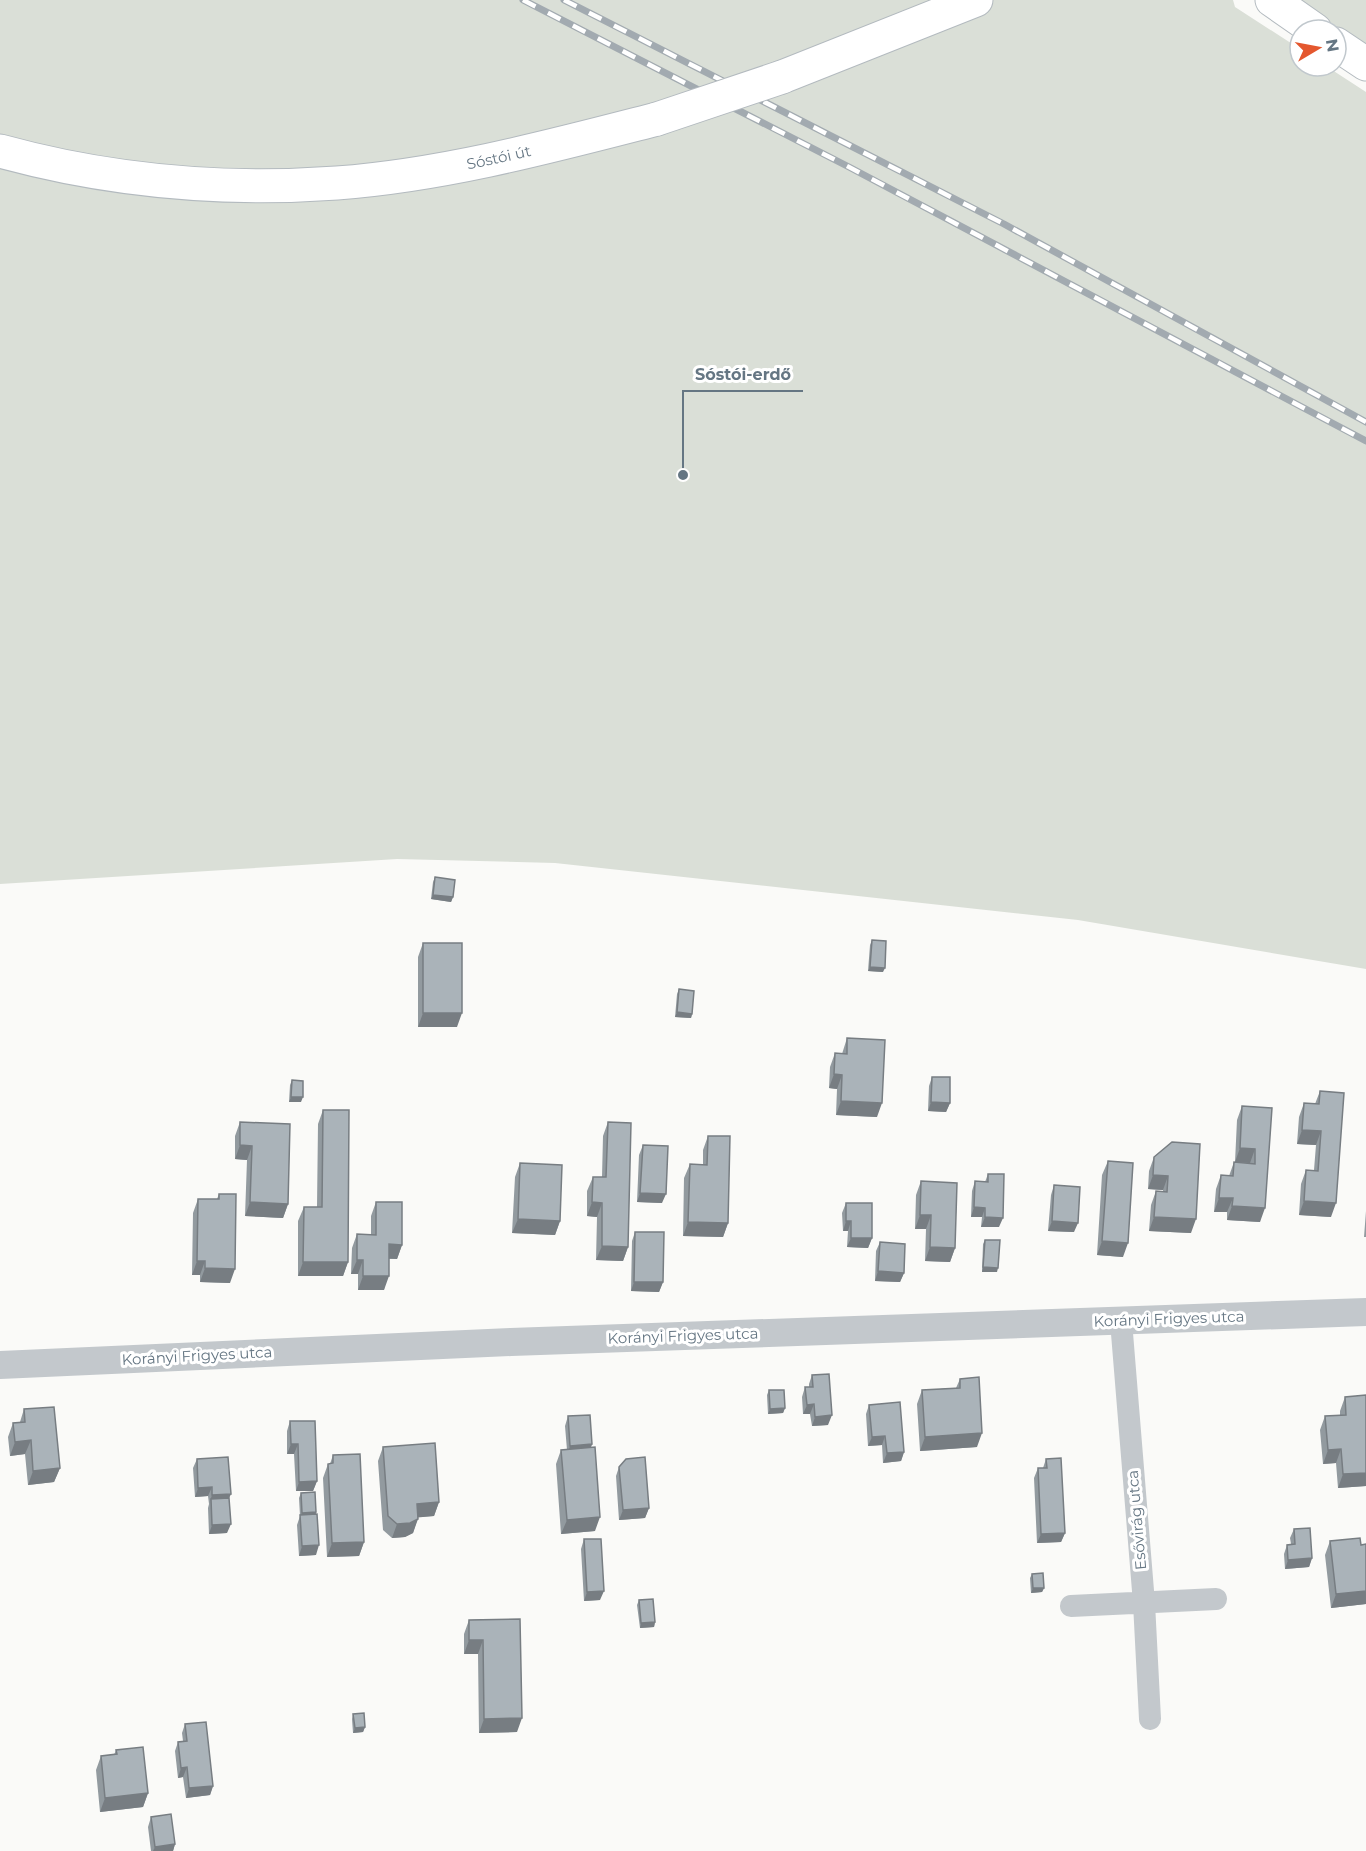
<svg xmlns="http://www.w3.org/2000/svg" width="1366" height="1851" font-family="Montserrat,sans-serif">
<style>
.green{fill:#dadfd7}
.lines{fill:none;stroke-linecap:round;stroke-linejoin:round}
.secondary-casing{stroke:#b3babf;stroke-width:35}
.minor{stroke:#c3c8cc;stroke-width:22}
.tertiary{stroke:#c3c8cc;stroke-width:28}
.secondary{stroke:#fff;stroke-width:33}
.rail-casing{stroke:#a2aab0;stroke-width:7}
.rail{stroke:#fff;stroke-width:4.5;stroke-dasharray:14;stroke-linecap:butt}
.secondary-bridge-casing{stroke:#b3babf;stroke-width:35;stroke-linecap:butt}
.secondary-bridge{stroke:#fff;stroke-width:33}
.wall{fill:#929a9f}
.shaded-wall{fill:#777d82}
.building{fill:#aab3b9;stroke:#777d82;stroke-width:1.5}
.labels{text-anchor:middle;stroke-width:6;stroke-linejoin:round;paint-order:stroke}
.street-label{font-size:15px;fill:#657683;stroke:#fff}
.leader{fill:none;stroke:#657683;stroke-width:2}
.callout-dot{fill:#657683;stroke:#fff;stroke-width:2}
.callout-label{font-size:16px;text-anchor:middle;font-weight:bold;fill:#657683;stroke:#fff;stroke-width:6;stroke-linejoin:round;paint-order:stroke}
</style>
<rect width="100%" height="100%" fill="#fafaf8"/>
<path class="green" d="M0,0H1233L1235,7L1300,49V66H1326L1366,92V969L1078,920L555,863L397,859L0,884Z
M1287,0H1366V56L1327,30Z"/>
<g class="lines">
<defs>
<g id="secondary">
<path d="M1272,0L1315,30"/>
<path d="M1336,44L1366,64"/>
<path d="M782,77L976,0"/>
<path id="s1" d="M0,151C109,181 224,191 337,183C445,175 552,146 657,119"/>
</g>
</defs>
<use href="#secondary" class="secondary-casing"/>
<path class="minor" d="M1121,1321L1144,1603L1150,1719
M1071,1606L1216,1599"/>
<path class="tertiary" d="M0,1365L511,1342L1366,1312"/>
<use href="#secondary" class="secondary"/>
<defs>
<path id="rail" d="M523,0L849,167L1366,441
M564,0L1004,224L1366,422"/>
</defs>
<use href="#rail" class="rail-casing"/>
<use href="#rail" class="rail"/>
<defs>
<path id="secondary-bridge" d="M657,119L782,77"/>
</defs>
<use href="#secondary-bridge" class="secondary-bridge-casing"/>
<use href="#secondary-bridge" class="secondary-bridge"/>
</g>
<path class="wall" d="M435,877L453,897L451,902L431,899L433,882Z
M872,940L883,972L868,971L870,945Z
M423,943L457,1027H418V957Z
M679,989L692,1014L691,1018L675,1017L677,994Z
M847,1038L877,1117L836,1115L837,1089L829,1088L830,1067L835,1053L842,1054Z
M932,1077L950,1103L946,1112L928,1111L929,1086Z
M292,1080L301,1102H289L290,1085Z
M1320,1091L1331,1217L1299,1215L1301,1184L1306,1170H1314L1316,1145L1297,1144L1299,1117L1304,1103L1315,1104Z
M1242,1106L1272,1108L1260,1222L1227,1220V1212H1214L1216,1189L1221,1175L1229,1176L1234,1162H1235L1237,1120Z
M323,1110L348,1262L343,1276H298V1221L304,1207H317L318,1124Z
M240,1122L288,1204L283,1218L245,1216L247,1160L235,1159V1136Z
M608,1122L628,1247L623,1261L596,1260L597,1217L587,1216V1191L593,1177H602L603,1136Z
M708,1136L728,1223L723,1237L683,1236L684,1178L690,1164L703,1165V1150Z
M1172,1142L1191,1233L1149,1231L1151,1205L1156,1191H1163V1190L1148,1189L1149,1171L1154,1157Z
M643,1145L662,1203L637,1202L639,1155Z
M1108,1161L1123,1257L1097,1255L1102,1175Z
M520,1163L560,1221L555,1235L512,1233L515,1177Z
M988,1174L999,1227H981L982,1217H971L972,1191L975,1181L985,1182Z
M921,1181L955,1248L950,1262L925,1261L926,1229H915L916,1195Z
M1054,1185L1074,1232L1048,1231L1051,1195Z
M219,1194L230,1283L200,1282V1275H192L193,1213L198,1199H217Z
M376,1202L402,1245L397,1259H389L384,1290H358V1274H351L352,1248L357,1234L371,1235V1216Z
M846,1203L872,1238L868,1248L847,1247L848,1231H843L842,1213Z
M1366,1211V1237H1364Z
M635,1232L663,1282L659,1292L631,1291L632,1241Z
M985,1240L997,1272H982L983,1244Z
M880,1242L904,1273L900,1282L875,1281L876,1251Z
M812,1375L828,1425L812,1426L810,1414H803L802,1397L805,1387H809V1384Z
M960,1379L977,1447L920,1451L917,1404L922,1390L956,1388Z
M769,1390L785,1408L783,1413L768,1414L767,1395Z
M1366,1395V1486L1338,1488L1336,1463L1323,1464L1320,1430L1325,1416L1340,1415V1411L1345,1397Z
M869,1405L904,1452L901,1461L883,1463L882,1445L868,1446L866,1414Z
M24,1409L60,1468L54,1482L28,1485L25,1454L10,1456L8,1437L13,1423L20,1422Z
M568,1416L592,1444L591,1447L595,1531L561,1534L556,1464L561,1450H567L565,1426Z
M290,1421L317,1481L313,1491H296L294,1454H287V1431Z
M383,1447L439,1502L434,1516L418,1517L413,1533L405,1537L392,1538L383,1530L378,1461Z
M333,1455L364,1542L359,1556L327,1557L323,1478L328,1464H330Z
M197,1459L229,1498L227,1533L209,1534L208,1508L209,1504L208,1496L195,1497L193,1468Z
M1046,1459L1065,1533L1061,1542L1037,1543L1034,1478L1038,1468H1043Z
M619,1467L649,1508L645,1518L619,1520L616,1476Z
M301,1493L316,1512V1555L299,1556L297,1525L300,1516L299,1498Z
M1294,1529L1312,1558L1309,1567L1285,1569L1284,1554L1287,1545L1291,1544L1290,1538Z
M584,1539L600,1600L584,1601L581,1549Z
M1330,1541L1361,1545L1366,1544V1604L1331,1608L1325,1555Z
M1032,1574L1044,1588L1042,1592L1031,1593L1030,1578Z
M639,1600L655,1622L654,1627L640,1628L637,1605Z
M520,1619L517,1732L479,1733L478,1654H464V1634L469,1620Z
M353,1714L365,1727L363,1732L353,1733L352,1719Z
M185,1724L213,1786L210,1795L186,1798L183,1777L178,1778L175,1751L178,1742L183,1741L182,1733Z
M116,1750L148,1793L143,1807L100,1812L96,1770L101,1756L114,1755Z
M151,1817L175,1844L173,1851H151L148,1827Z"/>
<path class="shaded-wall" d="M433,895L453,897L451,902L431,899Z
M870,967L885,968L883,972L868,971Z
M677,1012L692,1014L691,1018L675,1017Z
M423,1013H462L457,1027H418Z
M834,1074L842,1075L837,1089L829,1088Z
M291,1097H303L301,1102H289Z
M841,1101L882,1103L877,1117L836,1115Z
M931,1102L950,1103L946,1112L928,1111Z
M1302,1130L1321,1131L1316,1145L1297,1144Z
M240,1145L252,1146L247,1160L235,1159Z
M1240,1148L1255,1149L1250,1163L1235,1162Z
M1153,1175L1168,1176L1163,1190L1148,1189Z
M640,1193L666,1194L662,1203L637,1202Z
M1219,1198H1233L1227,1212H1214Z
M1304,1201L1336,1203L1331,1217L1299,1215Z
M250,1202L288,1204L283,1218L245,1216Z
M592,1202L602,1203L597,1217L587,1216Z
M1232,1206L1265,1208L1260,1222L1227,1220Z
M974,1207L985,1208L982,1217H971Z
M920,1215H931L926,1229H915Z
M985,1217L1003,1218L999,1227H981Z
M1154,1217L1196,1219L1191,1233L1149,1231Z
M518,1219L560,1221L555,1235L512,1233Z
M846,1221H851L848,1231H843Z
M1052,1221L1078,1223L1074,1232L1048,1231Z
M688,1222L728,1223L723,1237L683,1236Z
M851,1238H872L868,1248L847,1247Z
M1102,1241L1128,1243L1123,1257L1097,1255Z
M389,1244L402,1245L397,1259L384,1258Z
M602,1246L628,1247L623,1261L596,1260Z
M930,1247L955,1248L950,1262L925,1261Z
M357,1260H363L358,1274H351Z
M197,1261H205L200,1275H192Z
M303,1262H348L343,1276H298Z
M983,1267L998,1268L997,1272H982Z
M205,1268L235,1269L230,1283L200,1282Z
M878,1271L904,1273L900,1282L875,1281Z
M363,1276H389L384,1290H358Z
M634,1282H663L659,1292L631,1291Z
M814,1404L810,1414H803L807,1405Z
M785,1408L783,1413L768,1414L770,1409Z
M832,1415L828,1425L812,1426L815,1417Z
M982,1433L977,1447L920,1451L925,1437Z
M885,1436L882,1445L868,1446L872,1437Z
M31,1440L25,1454L10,1456L15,1442Z
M291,1444H298L294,1454H287Z
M592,1444L589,1453L567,1455L570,1446Z
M1341,1449L1336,1463L1323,1464L1328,1450Z
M904,1452L901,1461L883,1463L887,1453Z
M60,1468L54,1482L28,1485L33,1471Z
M1366,1473V1486L1338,1488L1343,1474Z
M317,1481L313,1491H296L299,1482Z
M212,1487L208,1496L195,1497L198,1488Z
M231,1494L227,1503L211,1499L209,1504L212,1495Z
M439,1502L434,1516L412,1518L417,1504Z
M649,1508L645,1518L619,1520L623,1510Z
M316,1512L315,1517L300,1518L302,1513Z
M600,1517L595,1531L561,1534L567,1520Z
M418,1519L413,1533L405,1537L392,1538L397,1524Z
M231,1524L227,1533L209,1534L212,1525Z
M1065,1533L1061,1542L1037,1543L1041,1534Z
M364,1542L359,1556L327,1557L332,1543Z
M319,1545L316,1555L299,1556L302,1546Z
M1312,1558L1309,1567L1285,1569L1288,1560Z
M1033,1588H1044L1042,1592L1031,1593Z
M604,1591L600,1600L584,1601L587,1592Z
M1366,1591V1604L1331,1608L1336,1594Z
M655,1622L654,1627L640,1628L641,1623Z
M469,1640H483L478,1654H464Z
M522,1718L517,1732L479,1733L484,1719Z
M365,1727L363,1732L353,1733L355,1728Z
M187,1767L183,1777L178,1778L181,1768Z
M213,1786L210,1795L186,1798L189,1788Z
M148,1793L143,1807L100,1812L105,1798Z
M175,1844L173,1851H153L155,1847Z"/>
<path class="building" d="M435,877L455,880L453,897L433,895Z
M872,940L886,941L885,968L870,967Z
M423,943H462V1013H423Z
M679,989L694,991L692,1014L677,1012Z
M847,1038L885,1040L882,1103L841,1101L842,1075L834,1074L835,1053L847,1054Z
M932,1077H950V1103L931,1102Z
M292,1080L303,1081V1097H291Z
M1320,1091L1344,1093L1336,1203L1304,1201L1306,1170L1318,1171L1321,1131L1302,1130L1304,1103L1319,1104Z
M1242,1106L1272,1108L1265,1208L1232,1206L1233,1198H1219L1221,1175L1233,1176L1234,1162L1255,1164V1149L1240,1148Z
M323,1110H349L348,1262H303L304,1207H322Z
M240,1122L290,1124L288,1204L250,1202L252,1146L240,1145Z
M608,1122L631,1123L628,1247L602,1246V1203L592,1202L593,1177H606Z
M708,1136H730L728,1223L688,1222L690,1164L707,1165Z
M1172,1142L1200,1144L1196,1219L1154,1217L1156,1191L1167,1192L1168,1176L1153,1175L1154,1157Z
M643,1145L668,1146L666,1194L640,1193Z
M1108,1161L1133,1163L1128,1243L1102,1241Z
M520,1163L562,1165L560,1221L518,1219Z
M988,1174H1004L1003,1218L985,1217V1208L974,1207L975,1181L988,1182Z
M921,1181L957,1183L955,1248L930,1247L931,1215H920Z
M1054,1185L1080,1187L1078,1223L1052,1221Z
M219,1194H236L235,1269L205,1268V1261H197L198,1199H219Z
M376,1202H402V1245L389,1244V1276H363V1260H357V1234L376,1235Z
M846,1203H872V1238H851V1221H846Z
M635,1232H664L663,1282H634Z
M985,1240H1000L998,1268L983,1267Z
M880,1242L905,1244L904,1273L878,1271Z
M829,1374L832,1415L815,1417L814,1404L807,1405L805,1387H813L812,1375Z
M979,1377L982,1433L925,1437L922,1390L960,1388V1379Z
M769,1390H784L785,1408L770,1409Z
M1366,1395V1473L1343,1474L1341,1449L1328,1450L1325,1416L1346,1415L1345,1397Z
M900,1402L904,1452L887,1453L885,1436L872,1437L869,1405Z
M54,1407L60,1468L33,1471L31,1440L15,1442L13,1423L25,1422L24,1409Z
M590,1415L592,1444L570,1446L568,1416Z
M290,1421H315L317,1481L299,1482L298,1444H291Z
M435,1443L439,1502L417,1504L418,1519L410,1523L397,1524L388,1516L383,1447Z
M595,1447L600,1517L567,1520L561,1450Z
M360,1454L364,1542L332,1543L328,1464L333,1463V1455Z
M228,1457L231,1494L212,1495V1487L198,1488L197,1459Z
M645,1457L649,1508L623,1510L619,1467L626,1459Z
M1061,1458L1065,1533L1041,1534L1038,1468H1047L1046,1459Z
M315,1492L316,1512L302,1513L301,1493Z
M229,1498L231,1524L212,1525L211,1499Z
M317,1514L319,1545L302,1546L300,1515Z
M1310,1528L1312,1558L1288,1560L1287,1545L1295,1544L1294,1529Z
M1360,1538L1361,1545L1366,1544V1591L1336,1594L1330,1541Z
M584,1539H601L604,1591L587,1592Z
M1043,1573L1044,1588H1033L1032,1574Z
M653,1599L655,1622L641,1623L639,1600Z
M520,1619L522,1718L484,1719L483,1640H469V1620Z
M364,1713L365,1727L355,1728L353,1714Z
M206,1722L213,1786L189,1788L187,1767L181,1768L178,1742L187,1741L185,1724Z
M143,1747L148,1793L105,1798L101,1756L117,1754L116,1750Z
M171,1814L175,1844L155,1847L151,1817Z"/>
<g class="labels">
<g class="street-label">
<text dy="5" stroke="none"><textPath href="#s1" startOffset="504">Sóstói út</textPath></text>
<text transform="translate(1169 1319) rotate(-2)" y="5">Korányi Frigyes utca</text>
<text transform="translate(683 1336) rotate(-2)" y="5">Korányi Frigyes utca</text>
<text transform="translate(197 1356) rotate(-3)" y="5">Korányi Frigyes utca</text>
<text transform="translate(1137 1520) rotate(-95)" y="5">Esővirág utca</text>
</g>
</g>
<path class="leader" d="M683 475L683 391H803"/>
<circle class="callout-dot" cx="683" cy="475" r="6"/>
<g class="callout-label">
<text x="743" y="380">Sóstói-erdő</text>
</g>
<g transform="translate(1318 48) rotate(80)"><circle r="28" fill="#ffffff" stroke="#c1c8cd" stroke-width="1.5"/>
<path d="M0-4.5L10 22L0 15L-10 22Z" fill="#e4572e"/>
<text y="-9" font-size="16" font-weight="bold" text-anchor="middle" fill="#657683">N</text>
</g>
</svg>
